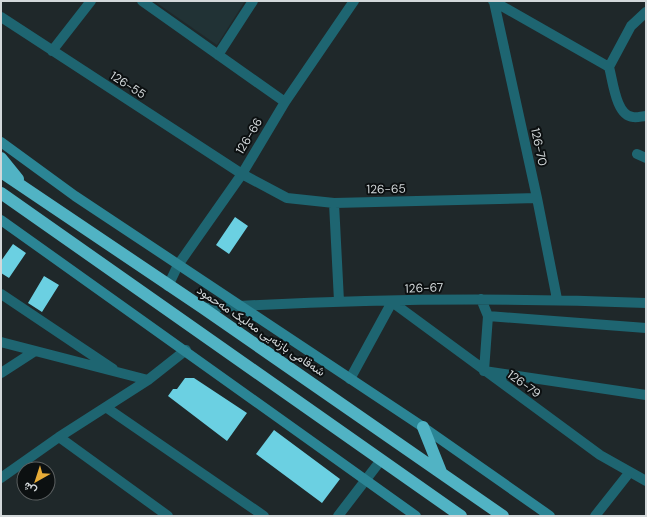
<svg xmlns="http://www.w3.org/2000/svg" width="647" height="517" font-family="'DM Sans',Vazirmatn,sans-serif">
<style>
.built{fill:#213235}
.building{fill:#6bd0e2}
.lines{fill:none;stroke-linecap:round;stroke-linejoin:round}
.street{stroke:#1e6571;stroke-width:10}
.secondary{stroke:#2b8595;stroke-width:10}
.highway{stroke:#51b3c4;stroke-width:12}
.labels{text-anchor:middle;stroke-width:4;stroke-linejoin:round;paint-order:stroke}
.street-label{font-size:12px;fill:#d3d8da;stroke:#0c1011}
</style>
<rect width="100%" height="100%" fill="#1f282a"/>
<path class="built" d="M154,1H245L217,45Z"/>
<path class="building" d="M235,217L248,226L229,254L216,245Z
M13,244L26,253L9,278L1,273V261Z
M44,276L59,285L42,312L28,303Z
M185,378H194L247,413L227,441L168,396L173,389H177Z
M274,430L340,479L322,503L256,454Z"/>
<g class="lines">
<path class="street" d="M142,1L285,102
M493,1L609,67
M494,2L537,198L557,299
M646,12L631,26L609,67C613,81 616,116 633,117C637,118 642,116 646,116
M1,17L242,174L287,198L334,203L537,198
M52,51L91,1
M218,55L253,1
M637,154L646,158
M334,203L339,301
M168,286L178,265L242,174L285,102L354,1
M1,294L113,369
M481,299L488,316L484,371L646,395
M203,308C350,299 498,297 646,303
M488,316L646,328
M1,342L148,380
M1,373L35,351
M350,379L392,302L600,455L646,481
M107,408L264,516
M59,437L168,516
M1,478L59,437L148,380L186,350
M338,516L381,460
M595,516L629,473"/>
<path class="secondary" d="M1,142L75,196L423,427L550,516
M1,220L416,516"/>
<path class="highway" d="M1,158L18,179
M1,172L203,308L503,516
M1,193L461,516
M423,427L441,472"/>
</g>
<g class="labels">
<g class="street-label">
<text transform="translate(128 85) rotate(33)" y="4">126-55</text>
<text transform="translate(249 136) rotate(-59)" y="4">126-66</text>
<text transform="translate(539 147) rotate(78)" y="4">126-70</text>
<text transform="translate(386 189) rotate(-1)" y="4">126-65</text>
<text transform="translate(424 288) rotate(-2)" y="4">126-67</text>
<text transform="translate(261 331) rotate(34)" y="4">شەقامی بازنەیی مەلیک مەحمود</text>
<text transform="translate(524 384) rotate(36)" y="4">126-79</text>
</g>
</g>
<rect width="647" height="517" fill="none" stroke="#d3d8da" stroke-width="4"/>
<g transform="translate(36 481) rotate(219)"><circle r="19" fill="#0c1011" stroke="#5c6061"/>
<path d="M0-3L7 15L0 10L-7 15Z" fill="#e8ac37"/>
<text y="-6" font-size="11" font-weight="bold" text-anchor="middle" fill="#d3d8da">ش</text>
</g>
</svg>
